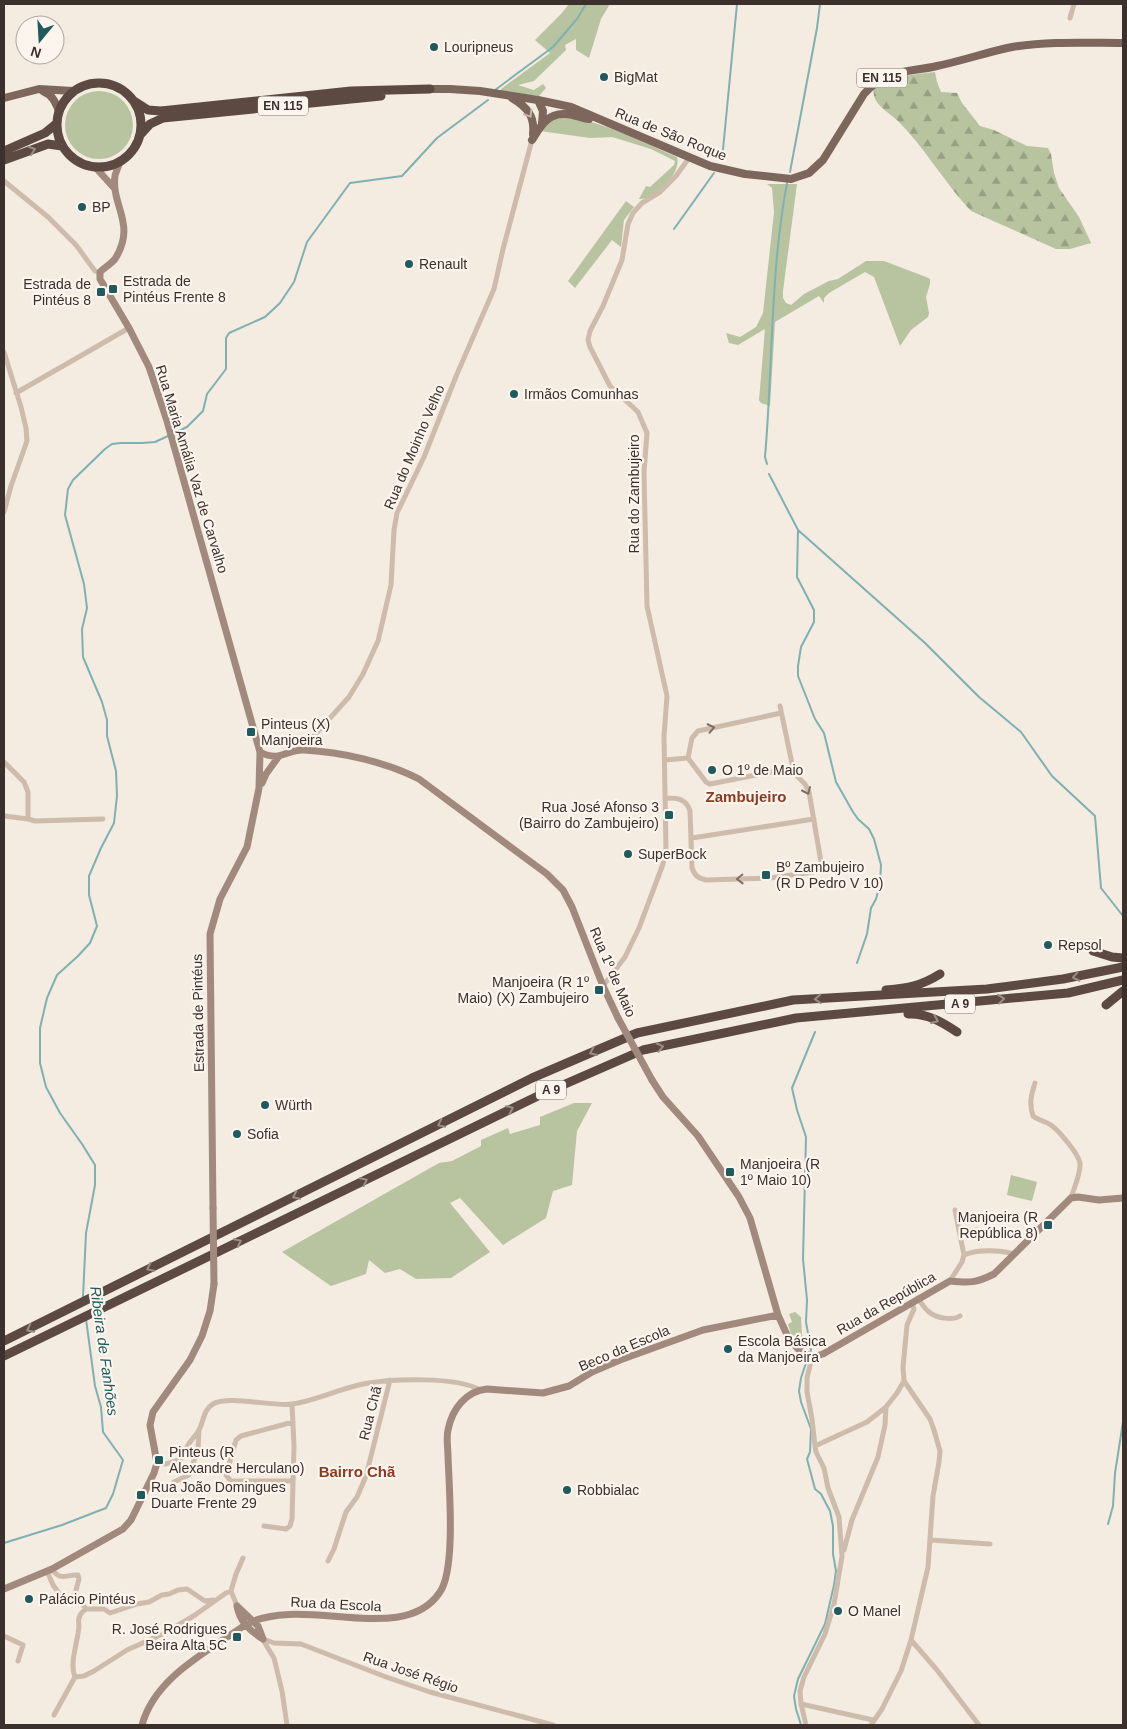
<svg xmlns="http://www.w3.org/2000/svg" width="1127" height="1729" font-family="Helvetica,sans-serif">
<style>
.green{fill:#b8c4a0}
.forest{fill:url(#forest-firs)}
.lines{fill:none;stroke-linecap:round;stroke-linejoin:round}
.stream{stroke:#7fb0b2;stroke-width:2}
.street{stroke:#cdbbac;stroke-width:5}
.secondary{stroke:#a18a7d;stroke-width:7}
.primary{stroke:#7d675c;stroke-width:8}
.highway{stroke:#5c4a42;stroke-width:9}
.secondary-bridge{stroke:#a18a7d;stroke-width:7}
.oneway{stroke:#c2b5ac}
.oneway2{stroke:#9c8e87}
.oneway3{stroke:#7d6f65}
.poi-dot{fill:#1f5a5e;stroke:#fbf5ee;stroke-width:2}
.labels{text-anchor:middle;stroke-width:4.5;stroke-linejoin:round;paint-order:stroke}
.shield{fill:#fbf5ee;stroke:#756b66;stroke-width:1}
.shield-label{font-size:12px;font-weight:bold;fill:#3b302b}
.poi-label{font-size:14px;fill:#3b302b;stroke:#fbf5ee;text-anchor:start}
.street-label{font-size:14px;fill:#3b302b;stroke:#fbf5ee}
.neighbourhood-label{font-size:15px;font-weight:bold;fill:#8c3b22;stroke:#fbf5ee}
.water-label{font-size:15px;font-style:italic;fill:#1f5a5e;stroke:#fbf5ee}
</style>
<defs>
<pattern id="forest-firs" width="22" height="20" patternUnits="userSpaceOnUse" patternTransform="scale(1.25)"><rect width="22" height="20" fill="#b8c4a0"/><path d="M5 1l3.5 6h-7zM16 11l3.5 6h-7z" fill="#97a083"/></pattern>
</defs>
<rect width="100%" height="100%" fill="#f4ebe1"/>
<path class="green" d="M569,4H610L601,19L589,58L576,50V39L565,45L566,50L534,81L518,85L534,90L543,84L546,88L539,96L501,91V89L550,53L535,40L561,14Z
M65 125a34 34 0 1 1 68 0a34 34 0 1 1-68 0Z
M558,117C594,116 643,143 677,157C682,173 655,200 639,199L646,186L650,187L674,165L675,161L651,149L612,137L590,138L540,131L545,125Z
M767,184H797L783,291V298L786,303L791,305L804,294L829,281L838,279L866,261H884L926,277L930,279V284L926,297L929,313L928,317L911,330L900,346L874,277L865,272L829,293L824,298V303L819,296L775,322L770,406L761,403L759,400L765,329L738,345L729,343L726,333L740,337L756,327L763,313L774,212L772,188Z
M626,201L634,207L624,220L621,247L612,240L575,288L568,281Z
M574,1103H592L577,1131L572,1185L553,1191L546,1218L503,1245L460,1198L450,1203L490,1252L451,1278L416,1279L400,1269L385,1273L369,1260L366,1274L331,1286L282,1252L439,1163L452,1161L481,1146V1140L508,1128L510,1134L540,1125V1117Z
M1011,1175L1037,1182L1032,1201L1007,1195Z
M795,1312L801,1317L802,1335L806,1340L807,1349L791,1334L788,1324L792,1322L789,1314Z"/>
<path class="forest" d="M935,72L937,82L941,92L957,93L962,103L980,126L994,130L1027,146L1048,148L1051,154L1054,173L1059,188L1079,217L1091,243L1070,249H1056L971,211L962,201C940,175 924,148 900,123C891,113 870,104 874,88C898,75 909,75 935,72Z"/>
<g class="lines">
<path class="stream" d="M495,90L553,47L577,19L586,4
M722,160L737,4
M790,172L817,28L820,4
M674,229L714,173
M172,434L187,427L203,411L207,394L226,369V338L229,333L265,317L280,303L294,282L307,242L350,183L402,176L437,138L488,100
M767,464L765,457C773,366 770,273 787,183
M769,474L798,530L925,643L979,697L1021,732L1052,776L1095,816L1101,888L1123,916
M798,530L797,577L814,610V622L801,647L798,666V676L815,719L824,733L836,782L853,812L858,819L869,829L874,839L881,865L880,884L876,899L871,908L867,934L857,963
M83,1297L86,1233L95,1185V1165L82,1144L60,1113L46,1087L40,1063V1028L47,998L57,975L78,956L90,943L97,926L89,895V876L101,848L114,823L117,796L116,771L107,736V720L102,702L83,657L82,629L87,608L84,584L65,515L68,489L73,480L105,449L112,444L121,443H142L155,442L168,436
M810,1353L811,1350L806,1322L807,1300L803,1259L806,1137L797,1110L792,1088L815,1032
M1108,1524L1113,1506L1115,1473L1123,1422
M4,1543L62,1525L106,1508L113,1494L123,1460L103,1432L101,1407L95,1386L86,1319
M801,1725L796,1709L794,1696L798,1679L825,1624L834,1585L836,1571L833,1554V1526L830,1511L821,1494L815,1489L807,1459L810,1452L811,1429L801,1402L799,1391L801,1378L808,1357"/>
<path class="street" d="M1070,18L1074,4
M4,181L48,217L76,245L95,271L100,273
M4,352L21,407L26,428L27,441L11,486L4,512
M16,393L129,328
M302,749L349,697L363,674L378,641L391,585L394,530L397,513L424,457L457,374L494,289L503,249L532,140
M688,758L706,782L710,784L792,768
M665,760L688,758L692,738L698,731L781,713
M4,762L24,782L28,792V819L35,821L103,819
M665,798C677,798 686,798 690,811L692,868C695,876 698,878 706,880L770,878L813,872L819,869L821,862L809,792L805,784L794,773L780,706
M4,816L28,819
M692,838L814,819
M603,986L625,957L639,928L663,864L666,851L664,736L667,696L647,606L644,472L647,433L638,412L610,386L590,347L588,340L590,331L603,306L622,260L628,224L633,213L642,203L660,192L676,176L689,158
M1035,1083C1031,1095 1029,1104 1033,1116C1038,1120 1045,1121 1051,1125C1059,1131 1078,1153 1080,1163C1081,1173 1074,1188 1071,1198
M960,1234L967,1231L977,1230
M964,1255C978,1249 1000,1250 1014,1254
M950,1281L962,1262L964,1255L955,1210
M918,1298C921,1303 924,1308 929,1312C936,1318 952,1321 960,1316
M815,1446L867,1422L886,1407
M157,1463L166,1464L181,1459C184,1454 186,1448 190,1442C193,1438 197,1434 199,1430C204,1421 203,1410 213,1404C228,1395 274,1407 293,1404C317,1400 339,1389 363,1384C389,1379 457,1376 480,1390
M292,1481H233L230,1480L226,1475L236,1440L241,1436L293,1422
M174,1482L189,1475L198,1449L199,1430
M264,1526L286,1529L290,1526L292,1519L294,1446L292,1404
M930,1540L990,1544
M844,1550L852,1520L878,1457L885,1425L886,1407L897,1393L904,1381L903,1367L907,1325L914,1309L912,1303
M328,1561L334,1549L346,1512L357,1497L366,1476L390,1380
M52,1569C61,1582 66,1574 78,1575L79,1579L75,1594L86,1609C83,1611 80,1614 79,1618C78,1621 79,1624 79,1626C78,1642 69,1663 75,1677
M47,1571L53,1585L65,1602L75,1594
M231,1591L236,1574L243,1558
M86,1609H104L110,1613L137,1604L149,1602L162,1595L169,1594L178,1590L187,1589L205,1601L213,1600
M4,1636L23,1645L18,1661
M263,1639L274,1643L301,1644L386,1677L430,1692L553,1725
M263,1640L274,1658L282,1691L287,1725
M911,1640L937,1670L979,1725
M801,1704L873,1720
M54,1715L75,1677L84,1676L94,1671L127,1650L165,1633L195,1615L226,1593L231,1591L237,1606
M806,1725L801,1704L800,1691L804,1677L825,1634L834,1604L842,1556L839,1517L828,1488L824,1468L816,1452L815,1446L812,1419L807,1392V1378L812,1357
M871,1725L882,1709L901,1671L911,1640L928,1567L933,1496L939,1462L940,1451L934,1430L930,1419L904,1381"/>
<path class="secondary" d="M120,161C119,166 116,171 115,176C111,206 137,224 115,259C111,264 105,267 100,272V279L129,328L149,367L167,421L260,752L259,788L247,847L220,899L210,934L213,1208
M96,168L115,189
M260,752C281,763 286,749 304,750C342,752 386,762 419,779L547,874L563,890L572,907L603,986L618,1018
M262,783L266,774L279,756
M652,1080L663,1097L698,1136L739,1197L750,1218L778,1315L788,1337L798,1349L808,1355L816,1356L823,1354L950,1281C970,1283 976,1283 994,1274L1071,1198L1078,1197L1099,1200L1123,1198
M4,1589L52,1569L123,1529L131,1520L154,1473L157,1463L150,1425L153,1412L190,1360L202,1336L210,1311L214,1284
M237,1606C240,1622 250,1631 263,1639
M237,1606L258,1626L263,1639
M142,1725C155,1677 207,1652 245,1625C303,1593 403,1648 440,1592C456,1569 449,1486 448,1456C448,1448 446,1438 448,1430C452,1409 466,1391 487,1389L543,1393L569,1386L592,1372L620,1360L703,1330L778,1315"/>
<path class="primary" d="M430,89H450L480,91L538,100L571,107L710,166L745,174L791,179L809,173L823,160L864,94C886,68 907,73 937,66C962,61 987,52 1012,47C1048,41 1086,43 1123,43
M43,91C52,95 55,101 59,111
M4,98L39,89L73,91
M512,98C527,107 535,116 533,134
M538,100L543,111L542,123
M532,140C540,127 547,113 565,114C573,114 581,118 589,119"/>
<path class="highway" d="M57 125a42 42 0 1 1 84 0a42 42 0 1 1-84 0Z
M134,101L148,110L161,111L351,91L430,89
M141,134L150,124L163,118L381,96
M4,151L45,133L56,124
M4,160L48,144L62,146
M1093,951L1112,957L1123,958
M886,990C908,988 921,986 940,974
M1106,1005L1123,991
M908,1014C927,1013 942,1022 957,1032
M4,1341L532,1078L637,1033L793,1000L987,989L1063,979L1123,967
M4,1356L540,1095L643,1050L796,1018L1068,993L1123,980"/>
<path class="secondary-bridge" d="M618,1018L652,1080
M213,1208L214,1284"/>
</g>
<defs><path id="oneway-chevron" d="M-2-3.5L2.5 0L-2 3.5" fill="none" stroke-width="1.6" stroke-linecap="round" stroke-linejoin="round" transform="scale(1.25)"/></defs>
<use class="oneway" href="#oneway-chevron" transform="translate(529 114) rotate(58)"/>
<g class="oneway2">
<use href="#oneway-chevron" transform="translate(32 150) rotate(-19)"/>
<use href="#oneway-chevron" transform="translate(1076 977) rotate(168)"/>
<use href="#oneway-chevron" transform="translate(818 999) rotate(177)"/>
<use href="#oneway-chevron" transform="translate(1001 999) rotate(-6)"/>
<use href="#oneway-chevron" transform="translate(935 1020) rotate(23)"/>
<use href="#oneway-chevron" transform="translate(660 1047) rotate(-12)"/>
<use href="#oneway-chevron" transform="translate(593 1052) rotate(157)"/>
<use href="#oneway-chevron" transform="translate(510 1109) rotate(-26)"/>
<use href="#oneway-chevron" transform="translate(441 1124) rotate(154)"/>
<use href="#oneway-chevron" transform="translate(364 1181) rotate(-26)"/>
<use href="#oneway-chevron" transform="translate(296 1196) rotate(154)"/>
<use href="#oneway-chevron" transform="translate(238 1242) rotate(-26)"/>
<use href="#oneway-chevron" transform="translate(150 1268) rotate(154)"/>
<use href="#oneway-chevron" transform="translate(30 1329) rotate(152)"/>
</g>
<g class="oneway3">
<use href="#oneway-chevron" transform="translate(711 728) rotate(-12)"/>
<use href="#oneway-chevron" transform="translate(807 791) rotate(66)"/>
<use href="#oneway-chevron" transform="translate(740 879) rotate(179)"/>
</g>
<g class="poi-dot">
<circle cx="434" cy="47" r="5"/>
<circle cx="604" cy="77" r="5"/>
<circle cx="82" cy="207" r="5"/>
<circle cx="409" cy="264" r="5"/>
<rect x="108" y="284" width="10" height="10" rx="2.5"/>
<rect x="96" y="287" width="10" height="10" rx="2.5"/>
<circle cx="514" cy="394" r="5"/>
<rect x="246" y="727" width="10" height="10" rx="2.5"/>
<circle cx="712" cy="770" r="5"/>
<rect x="664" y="810" width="10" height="10" rx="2.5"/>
<circle cx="628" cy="854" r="5"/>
<rect x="761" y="870" width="10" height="10" rx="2.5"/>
<circle cx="1048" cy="945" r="5"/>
<rect x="594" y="985" width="10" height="10" rx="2.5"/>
<circle cx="265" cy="1105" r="5"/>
<circle cx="237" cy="1134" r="5"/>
<rect x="725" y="1167" width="10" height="10" rx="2.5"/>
<rect x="1043" y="1220" width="10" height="10" rx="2.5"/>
<circle cx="728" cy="1349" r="5"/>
<rect x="154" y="1455" width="10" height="10" rx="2.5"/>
<circle cx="567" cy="1490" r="5"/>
<rect x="136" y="1490" width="10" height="10" rx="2.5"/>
<circle cx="29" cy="1599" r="5"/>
<circle cx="838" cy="1611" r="5"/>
<rect x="232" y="1632" width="10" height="10" rx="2.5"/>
</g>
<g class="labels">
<g class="shield">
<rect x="857" y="68.5" width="50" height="19" rx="4"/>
<rect x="258" y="96.5" width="50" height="19" rx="4"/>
<rect x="945" y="994.5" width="30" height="19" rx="4"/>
<rect x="536" y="1080.5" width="30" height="19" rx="4"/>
</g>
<g class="shield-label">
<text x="882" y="82">EN 115</text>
<text x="283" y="110">EN 115</text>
<text x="960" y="1008">A 9</text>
<text x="551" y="1094">A 9</text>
</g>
<g class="poi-label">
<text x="444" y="52">Louripneus</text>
<text x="614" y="82">BigMat</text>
<text x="92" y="212">BP</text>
<text x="419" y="269">Renault</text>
<text x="123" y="286">Estrada de<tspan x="123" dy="16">Pintéus Frente 8</tspan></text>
<text x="91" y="289" text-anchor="end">Estrada de<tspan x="91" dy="16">Pintéus 8</tspan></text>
<text x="524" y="399">Irmãos Comunhas</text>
<text x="261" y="729">Pinteus (X)<tspan x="261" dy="16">Manjoeira</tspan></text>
<text x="722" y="775">O 1º de Maio</text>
<text x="659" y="812" text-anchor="end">Rua José Afonso 3<tspan x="659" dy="16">(Bairro do Zambujeiro)</tspan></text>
<text x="638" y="859">SuperBock</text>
<text x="776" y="872">Bº Zambujeiro<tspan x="776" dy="16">(R D Pedro V 10)</tspan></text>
<text x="1058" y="950">Repsol</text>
<text x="589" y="987" text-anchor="end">Manjoeira (R 1º<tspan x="589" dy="16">Maio) (X) Zambujeiro</tspan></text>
<text x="275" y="1110">Würth</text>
<text x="247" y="1139">Sofia</text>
<text x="740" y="1169">Manjoeira (R<tspan x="740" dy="16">1º Maio 10)</tspan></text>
<text x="1038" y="1222" text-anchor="end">Manjoeira (R<tspan x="1038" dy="16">República 8)</tspan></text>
<text x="738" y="1346">Escola Básica<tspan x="738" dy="16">da Manjoeira</tspan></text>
<text x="169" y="1457">Pinteus (R<tspan x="169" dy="16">Alexandre Herculano)</tspan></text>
<text x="151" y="1492">Rua João Domingues<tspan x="151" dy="16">Duarte Frente 29</tspan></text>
<text x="577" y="1495">Robbialac</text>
<text x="39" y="1604">Palácio Pintéus</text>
<text x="848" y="1616">O Manel</text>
<text x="227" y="1634" text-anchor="end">R. José Rodrigues<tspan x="227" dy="16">Beira Alta 5C</tspan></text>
</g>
<g class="street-label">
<text transform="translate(671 134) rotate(22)" y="5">Rua de São Roque</text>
<text transform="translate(414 447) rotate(-67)" y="5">Rua do Moinho Velho</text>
<text transform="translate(192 469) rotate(73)" y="5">Rua Maria Amália Vaz de Carvalho</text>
<text transform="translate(634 494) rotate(-90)" y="5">Rua do Zambujeiro</text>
<text transform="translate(613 972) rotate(67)" y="5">Rua 1º de Maio</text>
<text transform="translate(198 1013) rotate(-91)" y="5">Estrada de Pintéus</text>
<text transform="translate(886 1303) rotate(-30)" y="5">Rua da República</text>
<text transform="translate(624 1348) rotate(-23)" y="5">Beco da Escola</text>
<text transform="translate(370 1413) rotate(-76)" y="5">Rua Chã</text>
<text transform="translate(336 1604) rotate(3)" y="5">Rua da Escola</text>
<text transform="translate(411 1672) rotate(19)" y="5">Rua José Régio</text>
</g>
<g class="neighbourhood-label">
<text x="746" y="802">Zambujeiro</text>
<text x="357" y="1477">Bairro Chã</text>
</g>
<g class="water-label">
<text transform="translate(104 1351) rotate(82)" y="5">Ribeira de Fanhões</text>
</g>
</g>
<rect width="1127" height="1729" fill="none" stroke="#3b302b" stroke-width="10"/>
<g transform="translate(40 40) rotate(198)"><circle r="24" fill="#fbf5ee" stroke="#aea6a0"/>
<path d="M0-4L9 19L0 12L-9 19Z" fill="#1f5a5e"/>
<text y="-8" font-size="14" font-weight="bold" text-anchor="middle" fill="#3b302b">N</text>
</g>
</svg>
